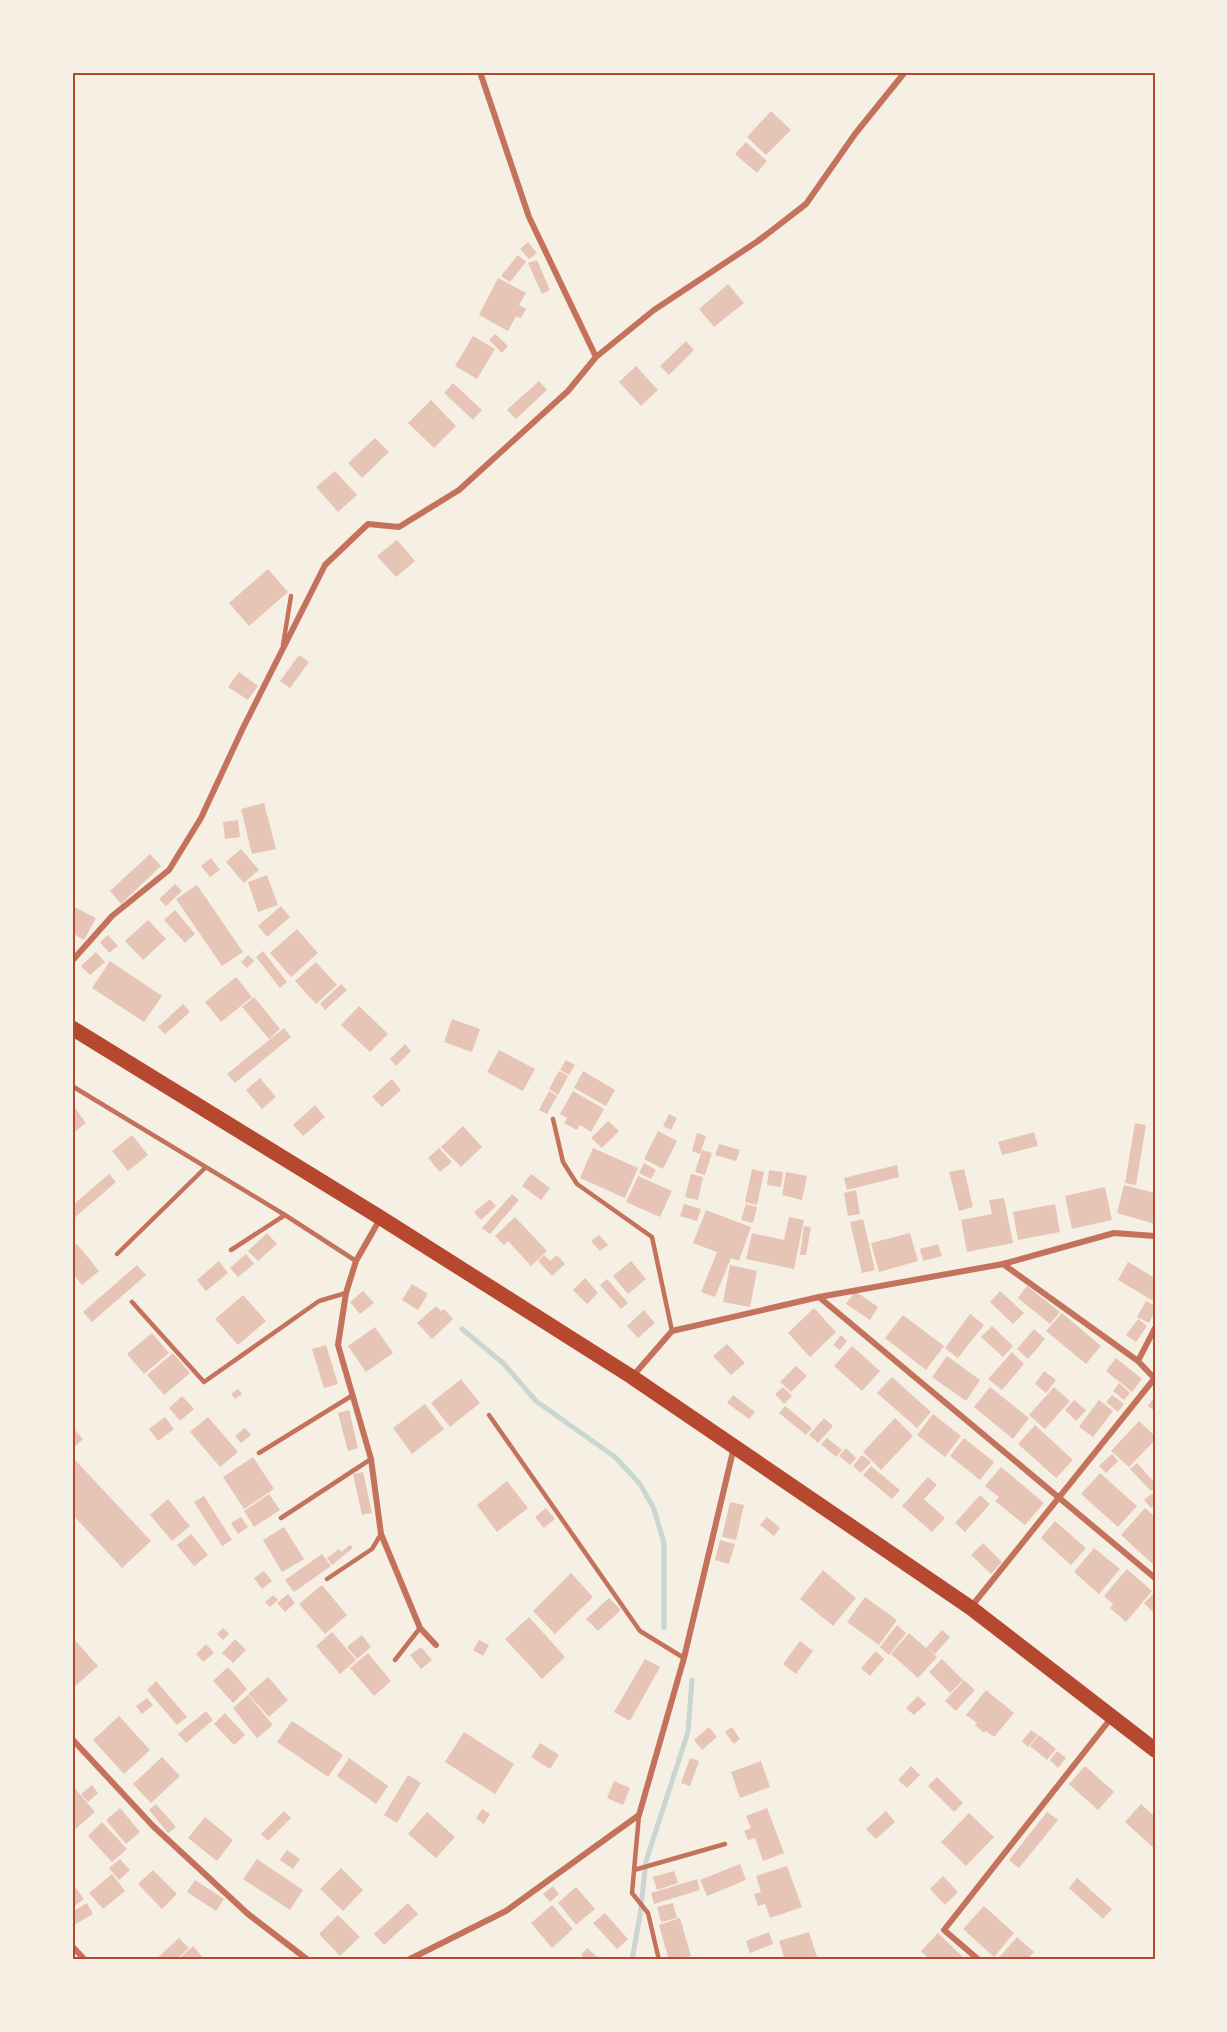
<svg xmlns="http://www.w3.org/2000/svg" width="1227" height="2032" font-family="'PT Sans Narrow',sans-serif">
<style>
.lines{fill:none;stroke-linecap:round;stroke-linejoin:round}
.stream{stroke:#c9d6d2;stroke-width:5}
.building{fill:#e6c5b7}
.service{stroke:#c5725c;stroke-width:4.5}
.minor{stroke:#c5725c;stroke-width:6}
.primary{stroke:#b5482f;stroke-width:15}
.neatline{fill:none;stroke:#b5482f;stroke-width:2}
</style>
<rect width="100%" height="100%" fill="#f6efe4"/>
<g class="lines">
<path class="stream" d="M462,1329L503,1363L536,1401L615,1457L640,1484L654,1509L664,1543V1628
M632,1960L640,1915L646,1861L688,1732L692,1680"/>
</g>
<path class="building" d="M771,111L791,130L766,155L747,137Z
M746,142L767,161L757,173L735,154Z
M528,242L537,253L529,259L520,249Z
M518,255L526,262L510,282L501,276Z
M537,260L550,290L542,294L528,263Z
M498,278L526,293L519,305L526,309L521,318L516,316L508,331L479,315Z
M728,284L744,303L714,327L699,309Z
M495,334L508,346L502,353L489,340Z
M473,336L495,349L477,379L455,366Z
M686,341L694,350L669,375L660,366Z
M636,366L658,390L641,406L619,382Z
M539,381L547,390L516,419L507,410Z
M453,383L482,410L473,420L444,393Z
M431,400L456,426L434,448L408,423Z
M375,438L389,452L362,478L348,463Z
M335,471L357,495L338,512L316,487Z
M397,540L415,561L396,577L377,556Z
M268,569L288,592L249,626L229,603Z
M299,655L309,662L290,688L280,681Z
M239,672L258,686L248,700L228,687Z
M264,803L276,849L252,854L241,809Z
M238,820L240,837L225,839L223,822Z
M241,849L259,870L244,883L226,862Z
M150,854L161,866L121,904L110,891Z
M211,858L220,870L210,877L201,866Z
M267,875L278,905L258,912L248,882Z
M175,884L182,891L166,906L159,899Z
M197,885L243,952L222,966L176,899Z
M72,906L96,918L84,940L72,933Z
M281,906L290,917L267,937L258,926Z
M175,910L195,934L185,943L164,920Z
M148,920L166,939L143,960L125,941Z
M297,929L318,953L291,977L270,953Z
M108,935L118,946L109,953L100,942Z
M263,951L287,982L280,988L256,957Z
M96,952L105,962L90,975L81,966Z
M248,955L254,961L247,968L241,962Z
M110,961L162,996L144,1022L92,988Z
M316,962L337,985L316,1004L295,981Z
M236,977L252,997L221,1022L205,1002Z
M341,984L347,990L325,1010L320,1004Z
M254,997L280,1029L269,1039L242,1007Z
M183,1004L190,1012L165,1034L158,1027Z
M359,1006L388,1034L370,1052L341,1025Z
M452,1019L480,1029L472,1052L444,1042Z
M284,1028L291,1037L235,1083L227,1074Z
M405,1044L411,1051L396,1066L390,1059Z
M499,1050L535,1069L523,1091L487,1072Z
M566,1060L575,1065L569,1075L560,1070Z
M559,1071L568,1076L558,1095L549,1089Z
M583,1071L615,1090L606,1106L574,1088Z
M260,1078L276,1097L262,1109L246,1090Z
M392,1079L401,1090L382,1107L372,1097Z
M549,1091L557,1096L547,1114L539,1110Z
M573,1091L604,1109L591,1132L580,1125L577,1130L564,1123L567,1118L560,1114Z
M72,1104L86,1123L72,1134Z
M315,1105L325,1117L303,1136L293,1125Z
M669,1114L677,1118L671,1130L663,1126Z
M608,1121L619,1131L602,1148L591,1138Z
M1135,1123L1146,1125L1136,1185L1125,1183Z
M463,1126L482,1147L461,1167L441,1147Z
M658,1131L677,1141L663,1169L644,1159Z
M1034,1132L1038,1146L1002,1155L998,1142Z
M697,1133L706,1136L700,1154L692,1151Z
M132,1135L148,1155L128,1171L112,1151Z
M719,1144L740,1150L736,1161L715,1155Z
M439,1148L452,1162L440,1172L428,1158Z
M593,1148L638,1168L625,1198L580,1178Z
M702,1150L712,1153L705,1175L695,1172Z
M644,1163L656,1170L651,1179L639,1173Z
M897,1165L899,1177L847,1190L844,1178Z
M752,1169L764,1172L757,1205L745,1202Z
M964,1169L973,1207L959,1211L949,1172Z
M769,1170L783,1172L781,1187L767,1185Z
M786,1172L807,1176L802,1200L782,1195Z
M109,1174L116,1182L72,1220V1206Z
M531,1174L550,1188L541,1200L522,1186Z
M691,1174L703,1177L698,1200L685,1197Z
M638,1176L672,1191L660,1217L626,1202Z
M1124,1185L1155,1193V1224L1117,1213Z
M1105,1187L1112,1220L1072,1229L1065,1196Z
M856,1190L860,1214L848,1216L844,1193Z
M512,1194L519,1200L490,1234L482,1228Z
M1004,1198L1013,1243L967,1252L961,1220L992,1214L989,1200Z
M490,1199L496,1206L481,1220L474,1212Z
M684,1204L701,1209L697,1221L680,1216Z
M746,1204L757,1207L753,1223L741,1220Z
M1055,1204L1060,1232L1018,1240L1013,1212Z
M706,1210L751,1227L739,1261L731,1258L715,1297L701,1292L717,1252L693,1243Z
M515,1217L547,1251L531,1266L508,1241L504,1245L495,1236Z
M789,1217L804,1220L794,1269L746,1259L752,1233L784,1240Z
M863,1219L875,1270L862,1273L850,1222Z
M804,1226L811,1227L806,1255H800Z
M267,1233L277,1244L258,1261L248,1251Z
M910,1233L918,1261L879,1272L871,1243Z
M599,1235L608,1245L600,1251L591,1241Z
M77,1244L99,1271L82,1285L72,1273V1248Z
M938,1244L942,1256L923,1261L920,1249Z
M246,1254L254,1264L238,1277L230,1268Z
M544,1255L550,1261L557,1255L565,1264L552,1276L538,1261Z
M219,1261L228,1273L206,1291L197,1280Z
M631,1261L646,1279L628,1294L613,1276Z
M1128,1262L1155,1278V1302L1118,1280Z
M137,1265L146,1275L92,1322L83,1312Z
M730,1265L757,1271L750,1307L723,1302Z
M585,1278L598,1293L587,1304L573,1290Z
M607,1279L628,1303L621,1309L600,1285Z
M412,1284L428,1294L418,1310L402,1300Z
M1027,1286L1060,1312L1050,1324L1018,1298Z
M363,1291L374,1303L360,1314L350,1302Z
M855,1291L878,1307L870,1320L846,1304Z
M1000,1291L1024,1313L1013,1324L990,1302Z
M243,1295L266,1321L238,1345L215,1319Z
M1146,1301L1155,1306V1311L1149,1323L1137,1317Z
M436,1306L441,1311L444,1309L453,1319L432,1339L417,1323Z
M814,1308L836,1332L810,1357L788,1333Z
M644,1310L655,1323L638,1338L627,1326Z
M1062,1313L1101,1346L1086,1364L1046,1331Z
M970,1314L984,1325L958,1358L945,1348Z
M903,1315L944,1346L926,1370L885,1338Z
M1138,1319L1147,1326L1136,1342L1126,1335Z
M992,1326L1013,1346L1003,1357L981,1337Z
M375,1327L393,1353L366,1372L348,1346Z
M1034,1329L1045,1339L1028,1359L1017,1349Z
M152,1333L169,1353L144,1374L127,1354Z
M841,1335L847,1341L840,1350L833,1345Z
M727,1344L745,1363L731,1375L713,1356Z
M326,1345L338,1384L324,1388L312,1349Z
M852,1346L880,1371L862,1391L834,1366Z
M1012,1352L1024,1364L1002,1390L988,1379Z
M173,1353L190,1373L164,1395L147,1375Z
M947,1356L980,1380L966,1401L932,1377Z
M1116,1358L1142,1379L1132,1392L1106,1371Z
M796,1366L807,1376L791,1392L780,1382Z
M1044,1371L1056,1380L1046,1393L1035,1384Z
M892,1377L931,1412L917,1428L877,1393Z
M461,1379L480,1403L450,1427L431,1403Z
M1119,1383L1130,1393L1124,1400L1113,1391Z
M783,1387L792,1396L784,1404L775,1394Z
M990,1387L1029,1418L1013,1439L974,1407Z
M1054,1387L1070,1401L1045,1429L1029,1415Z
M238,1389L242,1394L235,1399L231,1394Z
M733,1395L755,1412L749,1419L727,1403Z
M1112,1395L1124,1404L1118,1412L1106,1402Z
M182,1396L194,1409L180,1421L169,1408Z
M1155,1396V1411L1148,1406Z
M1074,1400L1086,1410L1076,1421L1065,1410Z
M1099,1400L1113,1411L1093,1437L1079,1427Z
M425,1404L444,1429L412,1454L393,1428Z
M785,1406L812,1428L806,1435L779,1413Z
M349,1410L358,1448L348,1451L338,1413Z
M933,1414L961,1436L945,1457L917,1435Z
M165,1417L174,1429L158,1441L149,1429Z
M208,1417L238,1452L220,1467L190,1432Z
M824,1418L833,1426L818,1443L809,1435Z
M895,1418L913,1436L881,1470L863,1452Z
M1139,1421L1155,1436V1440L1129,1467L1111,1451Z
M1035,1425L1073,1460L1056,1478L1018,1444Z
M72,1427L83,1439L72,1449Z
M245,1428L251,1435L241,1443L235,1436Z
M827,1438L842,1450L836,1457L821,1444Z
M964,1438L994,1462L980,1480L950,1456Z
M846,1448L856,1458L850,1465L839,1456Z
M1112,1454L1118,1461L1106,1473L1099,1466Z
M862,1455L871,1462L861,1473L853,1466Z
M253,1457L274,1489L244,1509L223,1477Z
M75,1460L151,1541L122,1568L72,1514V1463Z
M1137,1463L1155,1483V1488L1151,1491L1130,1469Z
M871,1466L900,1490L892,1499L863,1475Z
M1001,1467L1044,1503L1025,1525L995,1501L999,1497L985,1486Z
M363,1472L372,1513L362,1515L353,1474Z
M1100,1473L1137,1506L1118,1527L1081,1494Z
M928,1477L937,1485L924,1499L945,1518L932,1532L902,1506Z
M507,1481L528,1508L497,1532L477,1505Z
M1155,1491V1504L1151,1508L1144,1500Z
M269,1494L280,1510L254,1527L244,1511Z
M980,1495L990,1504L965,1532L955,1523Z
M204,1496L232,1540L222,1546L194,1502Z
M168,1499L190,1526L172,1541L150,1515Z
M730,1502L744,1505L736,1540L722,1537Z
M546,1508L555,1519L544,1528L535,1517Z
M1145,1508L1155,1517V1566L1121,1535Z
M241,1517L248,1527L238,1534L231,1523Z
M767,1517L780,1528L774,1536L760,1525Z
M1055,1521L1086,1548L1071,1565L1041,1538Z
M284,1527L304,1559L282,1572L263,1540Z
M191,1534L208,1555L194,1566L177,1545Z
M720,1540L735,1544L729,1564L715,1560Z
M983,1543L1002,1562L991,1574L971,1555Z
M350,1545L353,1548L332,1565L327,1558L339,1549L341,1552Z
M1094,1548L1120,1569L1099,1594L1074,1572Z
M322,1554L331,1566L294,1592L285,1580Z
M1127,1569L1152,1591L1126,1622L1110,1608L1113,1604L1104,1596Z
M823,1570L856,1598L833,1626L800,1599Z
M264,1571L272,1581L262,1589L254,1578Z
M571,1573L593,1597L555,1634L533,1611Z
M322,1585L347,1615L325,1634L299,1604Z
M1155,1592V1614L1144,1603Z
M288,1594L295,1603L285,1612L277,1603Z
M273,1595L278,1600L270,1607L265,1602Z
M865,1597L897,1620L879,1645L847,1622Z
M609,1598L621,1610L598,1631L586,1619Z
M529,1617L565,1657L542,1679L505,1639Z
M897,1625L906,1633L889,1655L880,1647Z
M223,1628L229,1634L223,1640L217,1634Z
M942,1630L950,1637L935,1654L928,1649L937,1657L918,1678L891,1654L909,1633L926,1648Z
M332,1632L356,1660L340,1674L316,1646Z
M362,1635L371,1647L357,1659L347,1647Z
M72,1637L98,1666L74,1687L72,1684Z
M235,1639L246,1650L233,1663L222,1653Z
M479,1640L489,1645L483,1656L473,1650Z
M800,1641L813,1651L796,1674L783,1664Z
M206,1644L214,1653L203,1662L196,1654Z
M421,1647L432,1660L421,1669L410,1655Z
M876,1651L884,1659L870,1676L861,1668Z
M368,1653L391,1681L374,1696L350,1668Z
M645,1659L660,1667L630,1721L614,1712Z
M942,1659L963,1680L950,1693L929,1672Z
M228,1667L247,1689L233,1703L213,1681Z
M268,1677L288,1700L269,1717L248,1694Z
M964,1680L975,1690L956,1711L945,1701Z
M156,1681L187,1717L177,1725L147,1690Z
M986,1690L1014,1713L994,1737L986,1731L984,1733L975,1725L977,1723L966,1715Z
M248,1695L273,1725L257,1738L233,1708Z
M918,1696L926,1704L914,1715L906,1708Z
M147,1698L153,1705L142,1714L136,1706Z
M206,1711L213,1720L186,1743L178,1734Z
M225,1713L245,1735L234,1745L214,1724Z
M119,1716L150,1750L124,1774L93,1740Z
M292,1721L343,1755L328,1777L277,1742Z
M709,1727L717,1737L702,1750L694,1740Z
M732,1727L740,1739L734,1744L725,1732Z
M1031,1730L1038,1735L1028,1747L1022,1741Z
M464,1732L514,1764L495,1794L445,1762Z
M1039,1735L1056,1749L1047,1760L1030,1746Z
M540,1743L559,1755L550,1769L531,1757Z
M1057,1751L1066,1758L1058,1768L1050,1760Z
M162,1757L180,1776L151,1803L133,1784Z
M349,1758L388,1786L376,1804L337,1776Z
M690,1758L699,1761L690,1786L681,1783Z
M761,1761L770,1787L740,1798L731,1772Z
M911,1766L920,1775L907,1788L898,1780Z
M1085,1766L1114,1792L1098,1810L1069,1784Z
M408,1775L421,1783L397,1823L384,1815Z
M937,1777L963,1803L954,1812L928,1786Z
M614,1781L630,1788L623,1805L607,1798Z
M72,1785L95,1812L72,1832Z
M92,1785L98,1793L88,1802L81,1794Z
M156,1804L176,1827L168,1833L149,1810Z
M1141,1804L1155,1817V1849L1125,1822Z
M120,1808L140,1832L126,1844L106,1820Z
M767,1808L784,1853L763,1861L755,1838L748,1840L744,1831L751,1828L746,1816Z
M482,1809L490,1814L484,1824L476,1818Z
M284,1811L291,1818L268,1841L261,1834Z
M886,1811L895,1822L876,1839L866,1829Z
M427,1812L455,1837L436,1858L408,1834Z
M1047,1812L1058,1820L1019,1868L1009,1860Z
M969,1813L994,1837L966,1866L941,1842Z
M205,1817L233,1840L217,1861L188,1838Z
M102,1822L127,1849L112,1862L88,1836Z
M287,1850L300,1859L293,1869L280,1860Z
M120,1859L130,1870L119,1880L109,1868Z
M257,1859L303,1890L290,1910L243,1879Z
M740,1864L746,1880L707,1896L700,1880Z
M787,1866L802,1907L770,1918L765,1904L758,1906L754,1894L761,1892L756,1876Z
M341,1868L363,1890L343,1911L320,1889Z
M153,1870L177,1894L162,1909L138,1884Z
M674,1871L678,1883L657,1890L653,1877Z
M112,1874L125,1891L103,1909L89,1893Z
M943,1876L958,1892L945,1905L930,1889Z
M1077,1878L1112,1909L1103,1919L1069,1888Z
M697,1879L700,1890L654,1904L651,1893Z
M195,1880L224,1899L216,1911L187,1892Z
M553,1886L559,1894L550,1902L543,1894Z
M576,1887L595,1909L576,1925L558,1903Z
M76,1888L84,1899L72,1908V1891Z
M87,1903L93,1914L72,1926V1912Z
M408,1903L418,1914L384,1945L374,1934Z
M673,1903L677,1918L661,1922L657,1907Z
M552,1905L573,1929L552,1948L531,1923Z
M984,1906L1014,1933L994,1957L963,1929Z
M605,1913L628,1939L617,1949L593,1923Z
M338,1915L360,1937L340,1956L319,1934Z
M680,1918L691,1956L669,1960L659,1925Z
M769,1932L773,1944L750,1953L746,1941Z
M809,1932L818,1960H785L779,1941Z
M938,1933L966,1960H930L921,1951Z
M1017,1937L1034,1952L1030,1956L1034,1960H997Z
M179,1938L189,1948L176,1960H155Z
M193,1946L205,1960H178Z
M587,1948L601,1960H586L581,1955Z"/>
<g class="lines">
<path class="service" d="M283,645L291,596
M72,1086L285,1215L356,1261
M553,1119L563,1162L577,1184L652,1237L672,1331
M231,1250L285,1215
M117,1254L205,1168
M132,1302L204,1382L319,1301L346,1293
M489,1415L640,1631L684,1658
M259,1453L353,1395
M281,1518L371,1459
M327,1579L372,1549L381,1534
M395,1660L420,1628
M639,1815L632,1893L648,1913L659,1960
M634,1870L725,1844"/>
<path class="minor" d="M480,72L529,217L596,357
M72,961L112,916L169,870L201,818L242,730L325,565L368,524L399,527L459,490L568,391L596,357L654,310L758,241L806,204L855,134L905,72
M380,1219L356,1261L346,1293L338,1345L371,1459L381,1534L420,1628L436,1645
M1003,1264L1138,1361L1155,1379
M819,1297L1155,1578
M1138,1361L1155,1328
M632,1377L672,1331L819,1297L1003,1264L1114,1233L1155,1236
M971,1607L1154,1379
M72,1739L153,1826L248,1914L308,1960
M72,1946L85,1960
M408,1960L506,1911L639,1815L684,1658L734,1447
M979,1960L944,1930L1112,1717"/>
<path class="primary" d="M72,1028L381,1218L632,1377L971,1608L1155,1750"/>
</g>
<rect width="1227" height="2032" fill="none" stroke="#f6efe4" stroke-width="147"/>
<rect x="74" y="74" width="1080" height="1884" class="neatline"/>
</svg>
